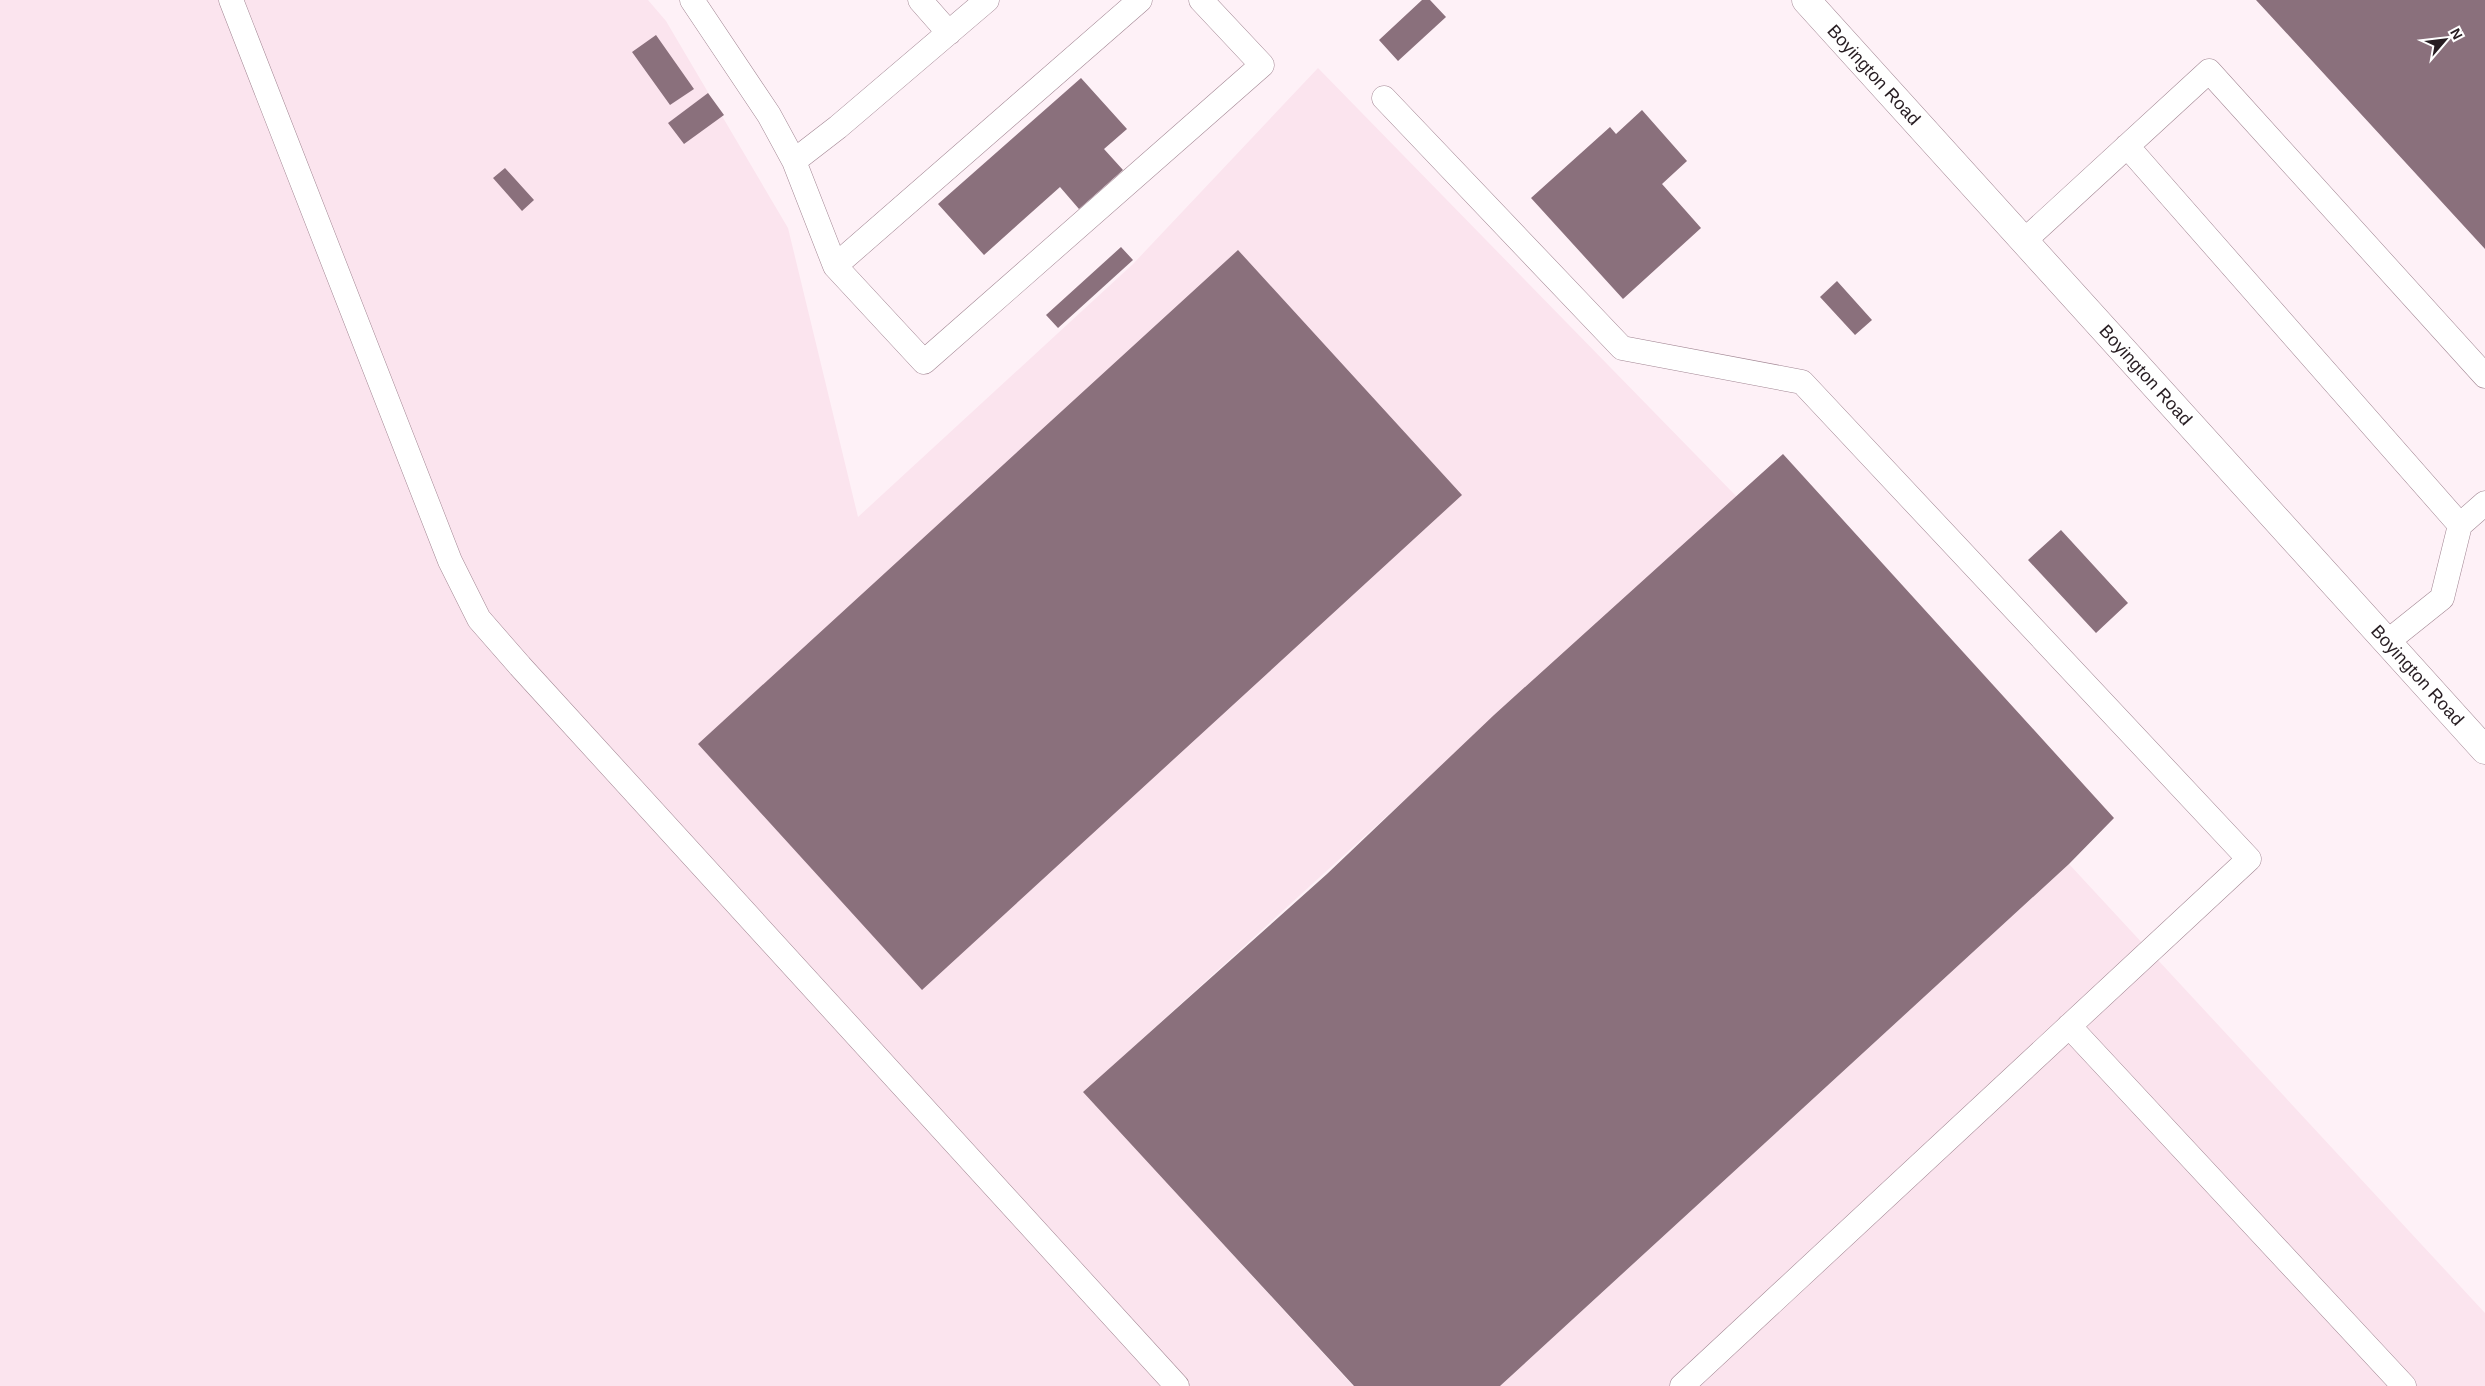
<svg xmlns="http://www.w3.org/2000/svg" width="2485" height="1386" font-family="Helvetica,sans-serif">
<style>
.built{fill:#fbe4ee}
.building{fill:#8a707c}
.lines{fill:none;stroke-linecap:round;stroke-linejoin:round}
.service-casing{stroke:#a28693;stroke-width:25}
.tertiary-casing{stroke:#a28693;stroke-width:29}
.service{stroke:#fff;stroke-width:24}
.tertiary{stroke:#fff;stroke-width:28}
.labels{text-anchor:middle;stroke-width:4;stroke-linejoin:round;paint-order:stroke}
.street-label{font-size:18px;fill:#271d22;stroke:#fff}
</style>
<rect width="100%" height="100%" fill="#fef1f7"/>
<path class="built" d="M0,0H648L666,21L788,228L858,517L1133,264L1318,68L1737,497L1084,1092L1353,1386H0Z
M2069,864L2485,1313V1386H1500Z"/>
<path class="building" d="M1422,0H1430L1446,17L1398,61L1379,40Z
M2256,0H2485V249Z
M656,35L694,89L670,105L632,52Z
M1081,78L1127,129L1104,149L1123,170L1079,209L1060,187L984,255L938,204Z
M708,93L724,115L684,144L668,123Z
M1642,110L1687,161L1662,184L1701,228L1623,299L1531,198L1610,127L1616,134Z
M505,168L534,200L522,211L493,178Z
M1121,247L1133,260L1058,328L1046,315Z
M1238,250L1462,495L922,990L698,744Z
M1837,281L1872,320L1855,335L1820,297Z
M1783,454L2114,818L2069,864L1500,1386H1354L1083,1092L1327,874L1494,715Z
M2061,530L2128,603L2096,633L2028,560Z"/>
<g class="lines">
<defs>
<path id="service" d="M231,0L450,561L479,619L520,666L1177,1386
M692,0L769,115L794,161L838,127L987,0
M920,0L949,33
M1384,98L1622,348L1802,382L2249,859L1682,1386
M2127,146L2460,525L2485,503
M794,161L835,266L924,362L1262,65L1201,0
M2024,241L2209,71L2485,376
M835,266L1140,0
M2387,642L2442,598L2460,525
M2069,1026L2404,1386"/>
<g id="tertiary">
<path id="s1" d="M1806,0L2485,750"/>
</g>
</defs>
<use href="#service" class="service-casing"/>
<use href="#tertiary" class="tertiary-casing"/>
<use href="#service" class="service"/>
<use href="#tertiary" class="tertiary"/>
</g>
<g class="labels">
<g class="street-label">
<text dy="6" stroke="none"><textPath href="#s1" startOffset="101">Boyington Road</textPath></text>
<text dy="6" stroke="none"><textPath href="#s1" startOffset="506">Boyington Road</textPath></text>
<text dy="6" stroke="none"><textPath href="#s1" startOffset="911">Boyington Road</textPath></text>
</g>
</g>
<g transform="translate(2445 40) rotate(62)" stroke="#ffffff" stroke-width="4" paint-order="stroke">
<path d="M0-4L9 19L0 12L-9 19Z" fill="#271d22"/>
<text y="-8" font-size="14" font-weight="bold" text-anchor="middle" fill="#271d22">N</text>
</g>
</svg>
